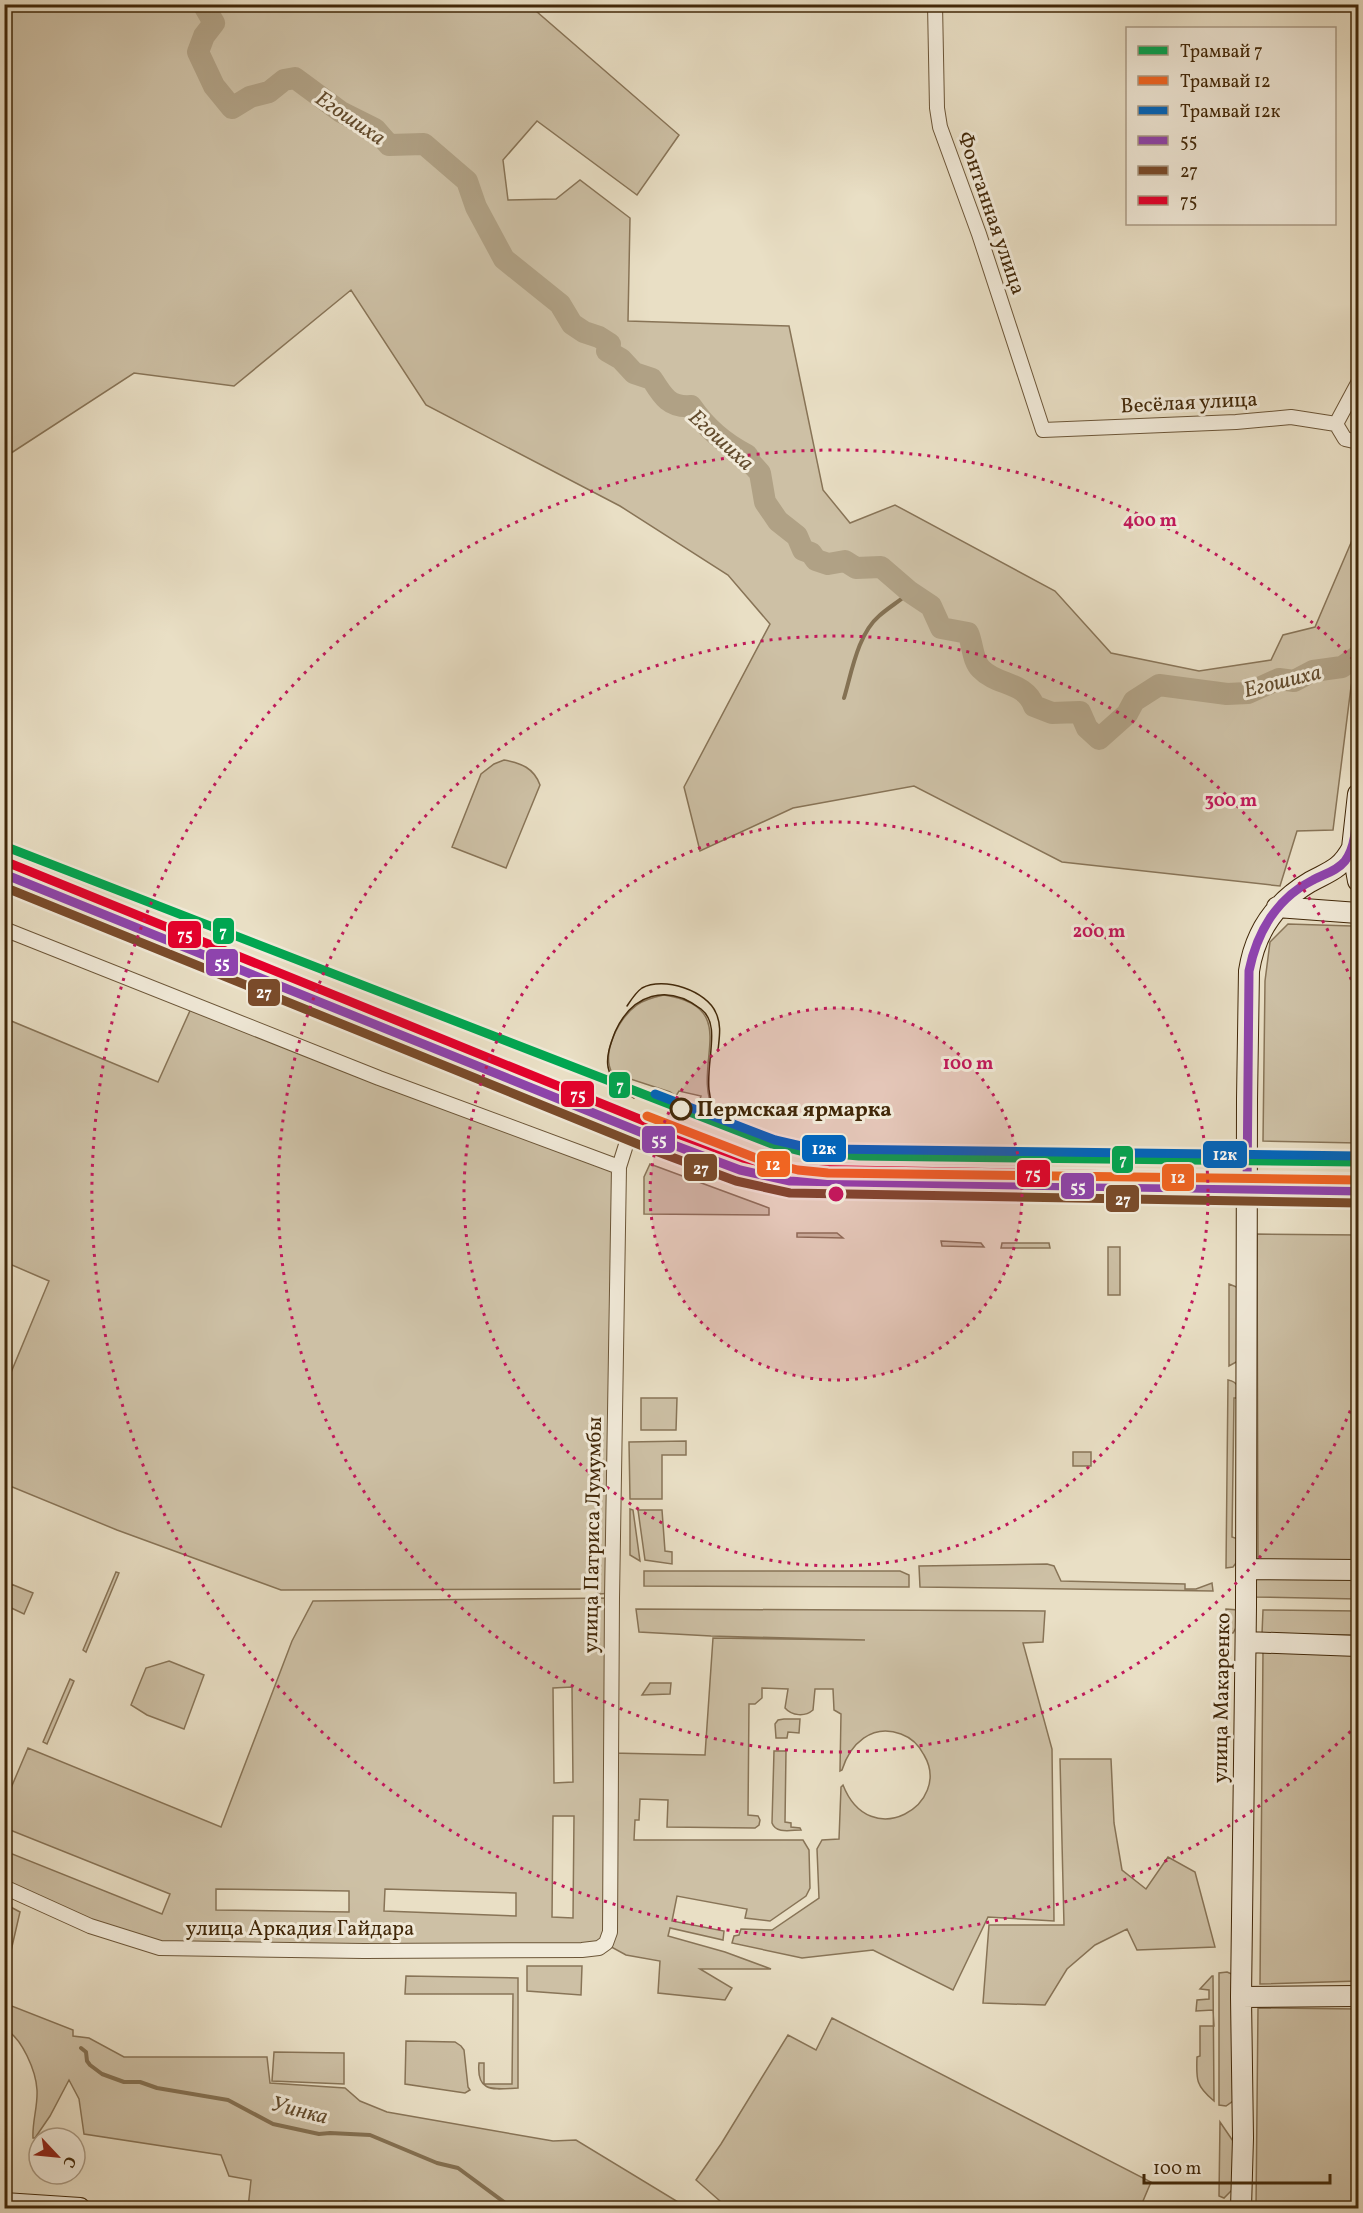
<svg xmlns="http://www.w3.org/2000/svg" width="1363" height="2213" font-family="Vollkorn,serif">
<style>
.green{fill:#cdc0a5;stroke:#887457;stroke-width:1.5;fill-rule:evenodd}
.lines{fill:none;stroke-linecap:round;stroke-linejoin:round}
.stream{stroke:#847153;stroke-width:4}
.river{stroke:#b0a185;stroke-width:22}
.street-casing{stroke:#6c5638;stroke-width:16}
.secondary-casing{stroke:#422809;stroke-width:22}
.primary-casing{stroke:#422809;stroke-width:25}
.street{stroke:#f1ead9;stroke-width:14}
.secondary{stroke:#f1ead9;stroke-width:20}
.primary{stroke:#e9dfc5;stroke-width:22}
.tram{stroke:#422809;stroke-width:1.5}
.bus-1-casing{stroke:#f1ead9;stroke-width:14}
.bus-2-casing{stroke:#f1ead9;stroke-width:14}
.bus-3-casing{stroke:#f1ead9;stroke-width:14}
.bus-1{stroke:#8e44ad;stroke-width:9}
.bus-2{stroke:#7a4b2a;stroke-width:9}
.bus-3{stroke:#e4002b;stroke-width:9}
.tram-1-casing{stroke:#f1ead9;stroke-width:14}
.tram-2-casing{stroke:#f1ead9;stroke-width:14}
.tram-3-casing{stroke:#f1ead9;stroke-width:14}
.tram-1{stroke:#00a651;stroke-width:9}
.tram-2{stroke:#f26522;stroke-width:9}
.tram-3{stroke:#0065bd;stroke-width:9}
.ring{fill:none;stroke:#c2185b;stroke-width:3;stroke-dasharray:3 6}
.stop-dot{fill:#f1ead9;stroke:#422809;stroke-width:3}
.labels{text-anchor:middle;stroke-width:6;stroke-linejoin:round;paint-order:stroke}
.street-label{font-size:21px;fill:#422809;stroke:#f1ead9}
.stop-label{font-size:21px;font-weight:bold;fill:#422809;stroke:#f1ead9;text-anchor:start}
.water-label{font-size:22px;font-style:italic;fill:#634c2e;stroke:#f1ead9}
.centre{fill:#c2185b;stroke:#f1ead9;stroke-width:3}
.ring-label{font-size:18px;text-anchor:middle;font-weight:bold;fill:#c2185b;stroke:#f1ead9;stroke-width:6;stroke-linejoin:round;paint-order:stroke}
.line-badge{stroke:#f1ead9;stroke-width:2}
.badge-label{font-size:16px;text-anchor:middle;font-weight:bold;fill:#fff}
</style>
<rect width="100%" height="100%" fill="#e9dfc5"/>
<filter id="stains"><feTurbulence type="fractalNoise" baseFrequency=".00333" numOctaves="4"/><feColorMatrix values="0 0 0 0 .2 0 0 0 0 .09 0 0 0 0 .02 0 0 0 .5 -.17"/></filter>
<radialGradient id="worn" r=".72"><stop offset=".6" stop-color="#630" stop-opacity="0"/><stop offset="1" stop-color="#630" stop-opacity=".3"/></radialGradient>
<path class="green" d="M5,4L529,5L679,135L637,195L537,121L503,160L508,200L556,199L580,180L630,218L628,321L789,326L823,490L850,523L895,505L1055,591L1111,653L1199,671L1271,660L1283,635L1315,627L1353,538L1358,539V655L1351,687L1333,830L1297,831L1280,886L1062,862L914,786L793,808L700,851L684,787L770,624L728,575L620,506L426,405L351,290L234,386L134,373L5,457Z
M504,760C521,763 534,768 540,785L506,868L452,847L481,774L494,764Z
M1356,920H1358V1143L1263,1141L1265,981L1270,942L1288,924L1352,926Z
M664,995C744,1007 690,1065 714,1111L709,1113L698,1105L701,1096L679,1091L676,1096L670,1092L612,1073C601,1052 619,1018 637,1005C645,999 655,997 664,995Z
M193,1004L619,1167L612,1593L599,1594L595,1589L281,1590L117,1530L5,1484V1387L49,1281L5,1262L4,1018L158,1082Z
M650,1164L769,1208V1215L644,1214V1177Z
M797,1233H837L843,1238L797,1237Z
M1257,1234L1358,1235V1561L1258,1563Z
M941,1241L981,1243L984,1247L942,1246Z
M1002,1243H1049L1050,1248H1001Z
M1108,1247H1120V1295H1108Z
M1229,1284L1239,1288L1238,1361L1229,1366Z
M1228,1380C1239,1382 1239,1389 1239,1398H1234L1232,1537L1238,1539L1236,1563L1233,1567L1226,1568Z
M641,1398H677L676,1430H641Z
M686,1441V1455H662V1499H630L629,1442Z
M1073,1452H1091V1466H1073Z
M630,1509L633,1510L640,1561L630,1555Z
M638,1510H662L665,1551L672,1552V1564L645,1560Z
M1047,1564L1054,1566L1061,1581L1185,1584V1589H1196L1212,1583L1213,1591L920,1587L919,1566Z
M644,1571H900L909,1575V1587L644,1586Z
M116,1572L119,1573L86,1652L83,1650Z
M1254,1576L1358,1577V1599L1254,1597Z
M11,1584L33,1593L24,1614L5,1605V1600Z
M612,1598L611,1753L705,1755L713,1638L865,1640L711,1636L639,1632L636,1609L1045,1611L1043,1642L1023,1643L1052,1749L1054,1921L988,1917L953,1990L873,1950L802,1958L732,1943L734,1936L739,1935L741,1929L772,1930L819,1898L817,1849L822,1840L839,1839L841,1787L843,1785C870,1854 953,1804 924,1755C919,1745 912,1738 901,1734C872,1723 850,1744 842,1770L840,1771L841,1714L834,1710L833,1689H815L813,1710C805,1717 792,1716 785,1708L788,1689L762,1688V1698L755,1704H749L748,1815L758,1816L760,1820L759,1825L755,1828L667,1827L668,1800L640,1799L639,1820H635L634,1840H803L809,1850L810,1888L806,1896L770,1921L745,1918L747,1909L677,1896L672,1921L724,1931L723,1940L670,1928L668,1936L725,1952L771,1969H700L732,1988L725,2000L658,1993L660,1961L626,1955L606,1944L160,1948L5,1887V1851L162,1914L170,1894L5,1828V1802L28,1748L221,1827L292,1641L313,1601ZM572,1687L573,1782L554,1783L553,1688ZM553,1816H574L573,1918L552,1917ZM216,1889L349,1891V1912L216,1910ZM385,1889L516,1893V1916L384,1911Z
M1226,1609L1238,1610V1624L1233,1633H1225Z
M1263,1610L1358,1611V1635L1262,1634Z
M1263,1651H1358V1981L1260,1984Z
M169,1661L204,1675L184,1729L147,1715L131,1705L146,1668Z
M70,1679L74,1681L47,1744L43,1742Z
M650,1683H671L670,1694L642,1695Z
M784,1719H800L799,1733L788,1732L787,1738H776L775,1724L778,1720Z
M774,1751H786L785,1822L791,1823V1827L800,1828L801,1830C791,1830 776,1834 772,1823Z
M1060,1759H1111L1114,1823L1122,1870L1146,1889L1168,1857L1195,1872L1215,1947L1137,1950L1127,1929L1095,1945L1067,1969L1045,2005L983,2003L989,1925H1064Z
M5,1904L20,1912L5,1977Z
M527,1966H582L581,1995L527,1991Z
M1227,1972L1234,1975L1233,2101L1226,2106L1219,2105V1973Z
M406,1976L518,1978V2088C495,2089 476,2094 479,2063H484V2084H512L513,1994H405Z
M1212,1976H1213L1214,2101C1196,2086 1196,2080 1197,2057L1200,2056V2026H1214L1213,2010L1196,2011L1197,2000L1209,1999V1990L1200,1989Z
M5,1992L9,2005L73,2030V2036L89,2038L124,2057H267L270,2083L345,2088L360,2101L387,2112L553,2141L576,2140L688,2208H380C371,2200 365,2200 354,2203L351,2208H248L251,2180L229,2176L221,2155L84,2134L79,2099L69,2080L50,2116L35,2138H33C32,2122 38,2106 37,2090C36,2071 22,2038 5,2029Z
M1258,2008L1358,2009V2208H1256Z
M832,2018L1151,2182L1140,2208H728L696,2180L721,2144L788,2035L816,2050Z
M406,2041L455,2042L461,2046L464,2050L468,2087L470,2090L465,2093L405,2084Z
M274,2052L344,2053V2084L272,2081Z
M1220,2122L1233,2141V2184L1232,2190L1224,2198L1219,2196Z"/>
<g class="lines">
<path class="stream" d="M844,698C852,671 858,634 879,616C889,607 900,601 910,592
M81,2048L86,2052L87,2061L90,2065L102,2074L124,2082H140L157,2088L228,2100L273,2124L319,2134L330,2133L370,2135L437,2163L458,2168L512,2208"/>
<path class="river" d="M203,4L214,23L204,36L198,52L214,86L232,108L250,97L269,92L284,80L295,78L341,112L375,129L389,145L424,144L467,181L476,207L504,259L560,304L572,324L584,332L599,337L610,344L607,351L621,359L634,373L652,379C662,395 669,408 691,406C706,428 723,443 747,455L751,463L760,473L765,502L778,521L797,536L803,550L811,553L816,560L828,564L845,561L856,568L881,567L910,592L931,606L941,628L968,633C973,644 972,660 981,669C997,686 1025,681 1034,706L1052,713L1080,712L1087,728L1099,739L1127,714L1134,701L1159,685L1227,694L1248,693L1279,679L1294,681L1313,671L1342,667L1358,656"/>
<defs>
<path id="street" d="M935,4L937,108L940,127L979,234L1043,430L1236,422L1291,417L1336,424
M1336,424L1358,383
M1336,424L1345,439L1358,442
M4,929L379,1078L619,1167
M4,1887L90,1926L160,1948L364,1951L582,1950L599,1948L606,1943L610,1932L612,1598L619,1167L631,1129"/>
<path id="secondary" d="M1358,794L1352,848L1358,881
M1277,907L1358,913
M1246,1569L1358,1570
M1246,1642L1358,1646
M1241,1997L1358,1996
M4,2203L80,2208
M1241,2208L1243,2138L1241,1997L1246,1607L1247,1099L1249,971C1255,932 1276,902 1310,882C1330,871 1340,870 1352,848"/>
<path id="primary" d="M4,874L655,1138L740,1170L790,1181L1358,1191"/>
</defs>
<use href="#street" class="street-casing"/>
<use href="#secondary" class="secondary-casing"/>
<use href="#primary" class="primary-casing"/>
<use href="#street" class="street"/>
<use href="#secondary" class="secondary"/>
<use href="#primary" class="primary"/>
<path class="tram" d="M627,1006C631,1000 636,992 642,988C664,976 707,991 716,1013C722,1026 719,1038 718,1051
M634,1098C623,1090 611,1082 608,1067C606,1055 611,1043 615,1032C632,994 667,983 701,1009C728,1029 692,1086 720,1117"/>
<defs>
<path id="bus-1" d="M4,874L655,1138L740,1170L790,1181L1358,1191
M1247,1188L1249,971C1257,932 1277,898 1313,880C1324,874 1337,871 1345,861C1358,844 1356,815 1358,794"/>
<path id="bus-2" d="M4,887L650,1149L736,1181L790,1193L1358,1203"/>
<path id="bus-3" d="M9,863L659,1127L743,1158L791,1169L1358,1179"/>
</defs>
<use href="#bus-1" class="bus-1-casing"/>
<use href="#bus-2" class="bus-2-casing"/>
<use href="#bus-3" class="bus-3-casing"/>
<use href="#bus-1" class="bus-1"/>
<use href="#bus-2" class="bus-2"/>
<use href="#bus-3" class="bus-3"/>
<defs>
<path id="tram-1" d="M4,846L772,1144L800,1151L859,1156L1358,1162"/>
<path id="tram-2" d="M647,1116L769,1163L798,1170L828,1173L1358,1180"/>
<path id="tram-3" d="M655,1094L775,1140L801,1146L830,1149L1358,1156"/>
</defs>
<use href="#tram-1" class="tram-1-casing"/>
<use href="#tram-2" class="tram-2-casing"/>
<use href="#tram-3" class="tram-3-casing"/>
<use href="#tram-1" class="tram-1"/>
<use href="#tram-2" class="tram-2"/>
<use href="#tram-3" class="tram-3"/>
</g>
<circle cx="836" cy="1194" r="186" fill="#c2185b" fill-opacity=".12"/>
<g class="ring">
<circle cx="836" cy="1194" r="186"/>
<circle cx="836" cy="1194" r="372"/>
<path d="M1357 1394A558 558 0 1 1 1357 994"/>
<path d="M1357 1725A744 744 0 1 1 1357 663"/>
</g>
<circle class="stop-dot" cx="681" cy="1109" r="10"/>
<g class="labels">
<g class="street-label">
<text transform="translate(992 213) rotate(71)" y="7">Фонтанная улица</text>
<text transform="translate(1189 402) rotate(-3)" y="7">Весёлая улица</text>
<text transform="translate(592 1535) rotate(-89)" y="7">улица Патриса Лумумбы</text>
<text transform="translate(1221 1698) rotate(-89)" y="7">улица Макаренко</text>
<text x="300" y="1935">улица Аркадия Гайдара</text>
</g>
<g class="stop-label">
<text x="697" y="1116">Пермская ярмарка</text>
</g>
<g class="water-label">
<text transform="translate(351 117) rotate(34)" y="8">Егошиха</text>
<text transform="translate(722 439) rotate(42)" y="8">Егошиха</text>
<text transform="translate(1282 680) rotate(-14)" y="8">Егошиха</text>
<text transform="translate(300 2109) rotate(14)" y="8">Уинка</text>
</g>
</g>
<circle cx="836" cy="1194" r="9" class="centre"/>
<g class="ring-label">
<text x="1150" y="526">400 m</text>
<text x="1231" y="806">300 m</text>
<text x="1099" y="937">200 m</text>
<text x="968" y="1069">100 m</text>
</g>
<g class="line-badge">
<rect x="212" y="917" width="23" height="28" rx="6" fill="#00a651"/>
<rect x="167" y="920" width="35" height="29" rx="6" fill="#e4002b"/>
<rect x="205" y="948" width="34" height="29" rx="6" fill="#8e44ad"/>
<rect x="247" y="978" width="34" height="29" rx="6" fill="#7a4b2a"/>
<rect x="608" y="1071" width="23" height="28" rx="6" fill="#00a651"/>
<rect x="560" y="1080" width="35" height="28" rx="6" fill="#e4002b"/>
<rect x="641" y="1125" width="35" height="29" rx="6" fill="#8e44ad"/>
<rect x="801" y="1134" width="46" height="29" rx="6" fill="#0065bd"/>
<rect x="1202" y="1140" width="46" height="29" rx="6" fill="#0065bd"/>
<rect x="1111" y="1145" width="23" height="29" rx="6" fill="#00a651"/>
<rect x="756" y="1150" width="35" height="28" rx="6" fill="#f26522"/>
<rect x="683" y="1153" width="35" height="29" rx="6" fill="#7a4b2a"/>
<rect x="1016" y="1159" width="35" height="29" rx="6" fill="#e4002b"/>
<rect x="1161" y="1163" width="34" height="29" rx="6" fill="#f26522"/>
<rect x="1060" y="1172" width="35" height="28" rx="6" fill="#8e44ad"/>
<rect x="1105" y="1184" width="35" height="29" rx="6" fill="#7a4b2a"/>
</g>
<g class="badge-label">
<text x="223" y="937">7</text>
<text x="185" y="940">75</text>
<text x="222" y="968">55</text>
<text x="264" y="998">27</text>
<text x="620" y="1091">7</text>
<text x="578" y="1100">75</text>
<text x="659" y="1145">55</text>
<text x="824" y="1154">12к</text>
<text x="1225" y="1160">12к</text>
<text x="1123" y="1165">7</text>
<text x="773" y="1170">12</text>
<text x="701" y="1174">27</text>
<text x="1033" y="1179">75</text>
<text x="1178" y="1183">12</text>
<text x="1078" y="1192">55</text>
<text x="1123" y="1205">27</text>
</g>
<rect width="1363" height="2213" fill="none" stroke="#e9dfc5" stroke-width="24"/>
<rect x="6" y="6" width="1351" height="2201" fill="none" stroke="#422809" stroke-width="3"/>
<rect x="12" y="12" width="1339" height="2189" fill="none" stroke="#422809" stroke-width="1.5"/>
<rect x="1126" y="27" width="210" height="198" fill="#f1ead9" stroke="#ab9c86" stroke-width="1.5"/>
<rect x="1138" y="46" width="30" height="9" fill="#00a651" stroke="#ab9c86" stroke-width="1.5"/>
<text x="1180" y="57" font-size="18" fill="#422809">Трамвай 7</text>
<rect x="1138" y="76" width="30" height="9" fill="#f26522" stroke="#ab9c86" stroke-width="1.5"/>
<text x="1180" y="87" font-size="18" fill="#422809">Трамвай 12</text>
<rect x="1138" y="106" width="30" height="9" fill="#0065bd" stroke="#ab9c86" stroke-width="1.5"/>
<text x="1180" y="117" font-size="18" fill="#422809">Трамвай 12к</text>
<rect x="1138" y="136" width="30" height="9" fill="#8e44ad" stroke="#ab9c86" stroke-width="1.5"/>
<text x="1180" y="147" font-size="18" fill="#422809">55</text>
<rect x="1138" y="166" width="30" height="9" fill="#7a4b2a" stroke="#ab9c86" stroke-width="1.5"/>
<text x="1180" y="177" font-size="18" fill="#422809">27</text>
<rect x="1138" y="196" width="30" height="9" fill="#e4002b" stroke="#ab9c86" stroke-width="1.5"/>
<text x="1180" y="207" font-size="18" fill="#422809">75</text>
<g transform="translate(57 2156) rotate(116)"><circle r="28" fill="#f1ead9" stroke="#ab9c86" stroke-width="1.5"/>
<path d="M0-4.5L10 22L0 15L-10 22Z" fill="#8f2418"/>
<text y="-9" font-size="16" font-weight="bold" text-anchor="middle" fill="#422809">С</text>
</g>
<path d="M1144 2174v9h186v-9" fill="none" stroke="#422809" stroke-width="3"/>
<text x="1153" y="2174" font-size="18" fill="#422809" stroke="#f1ead9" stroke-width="4.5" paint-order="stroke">100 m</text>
<rect width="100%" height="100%" filter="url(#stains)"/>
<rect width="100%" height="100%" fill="url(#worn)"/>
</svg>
